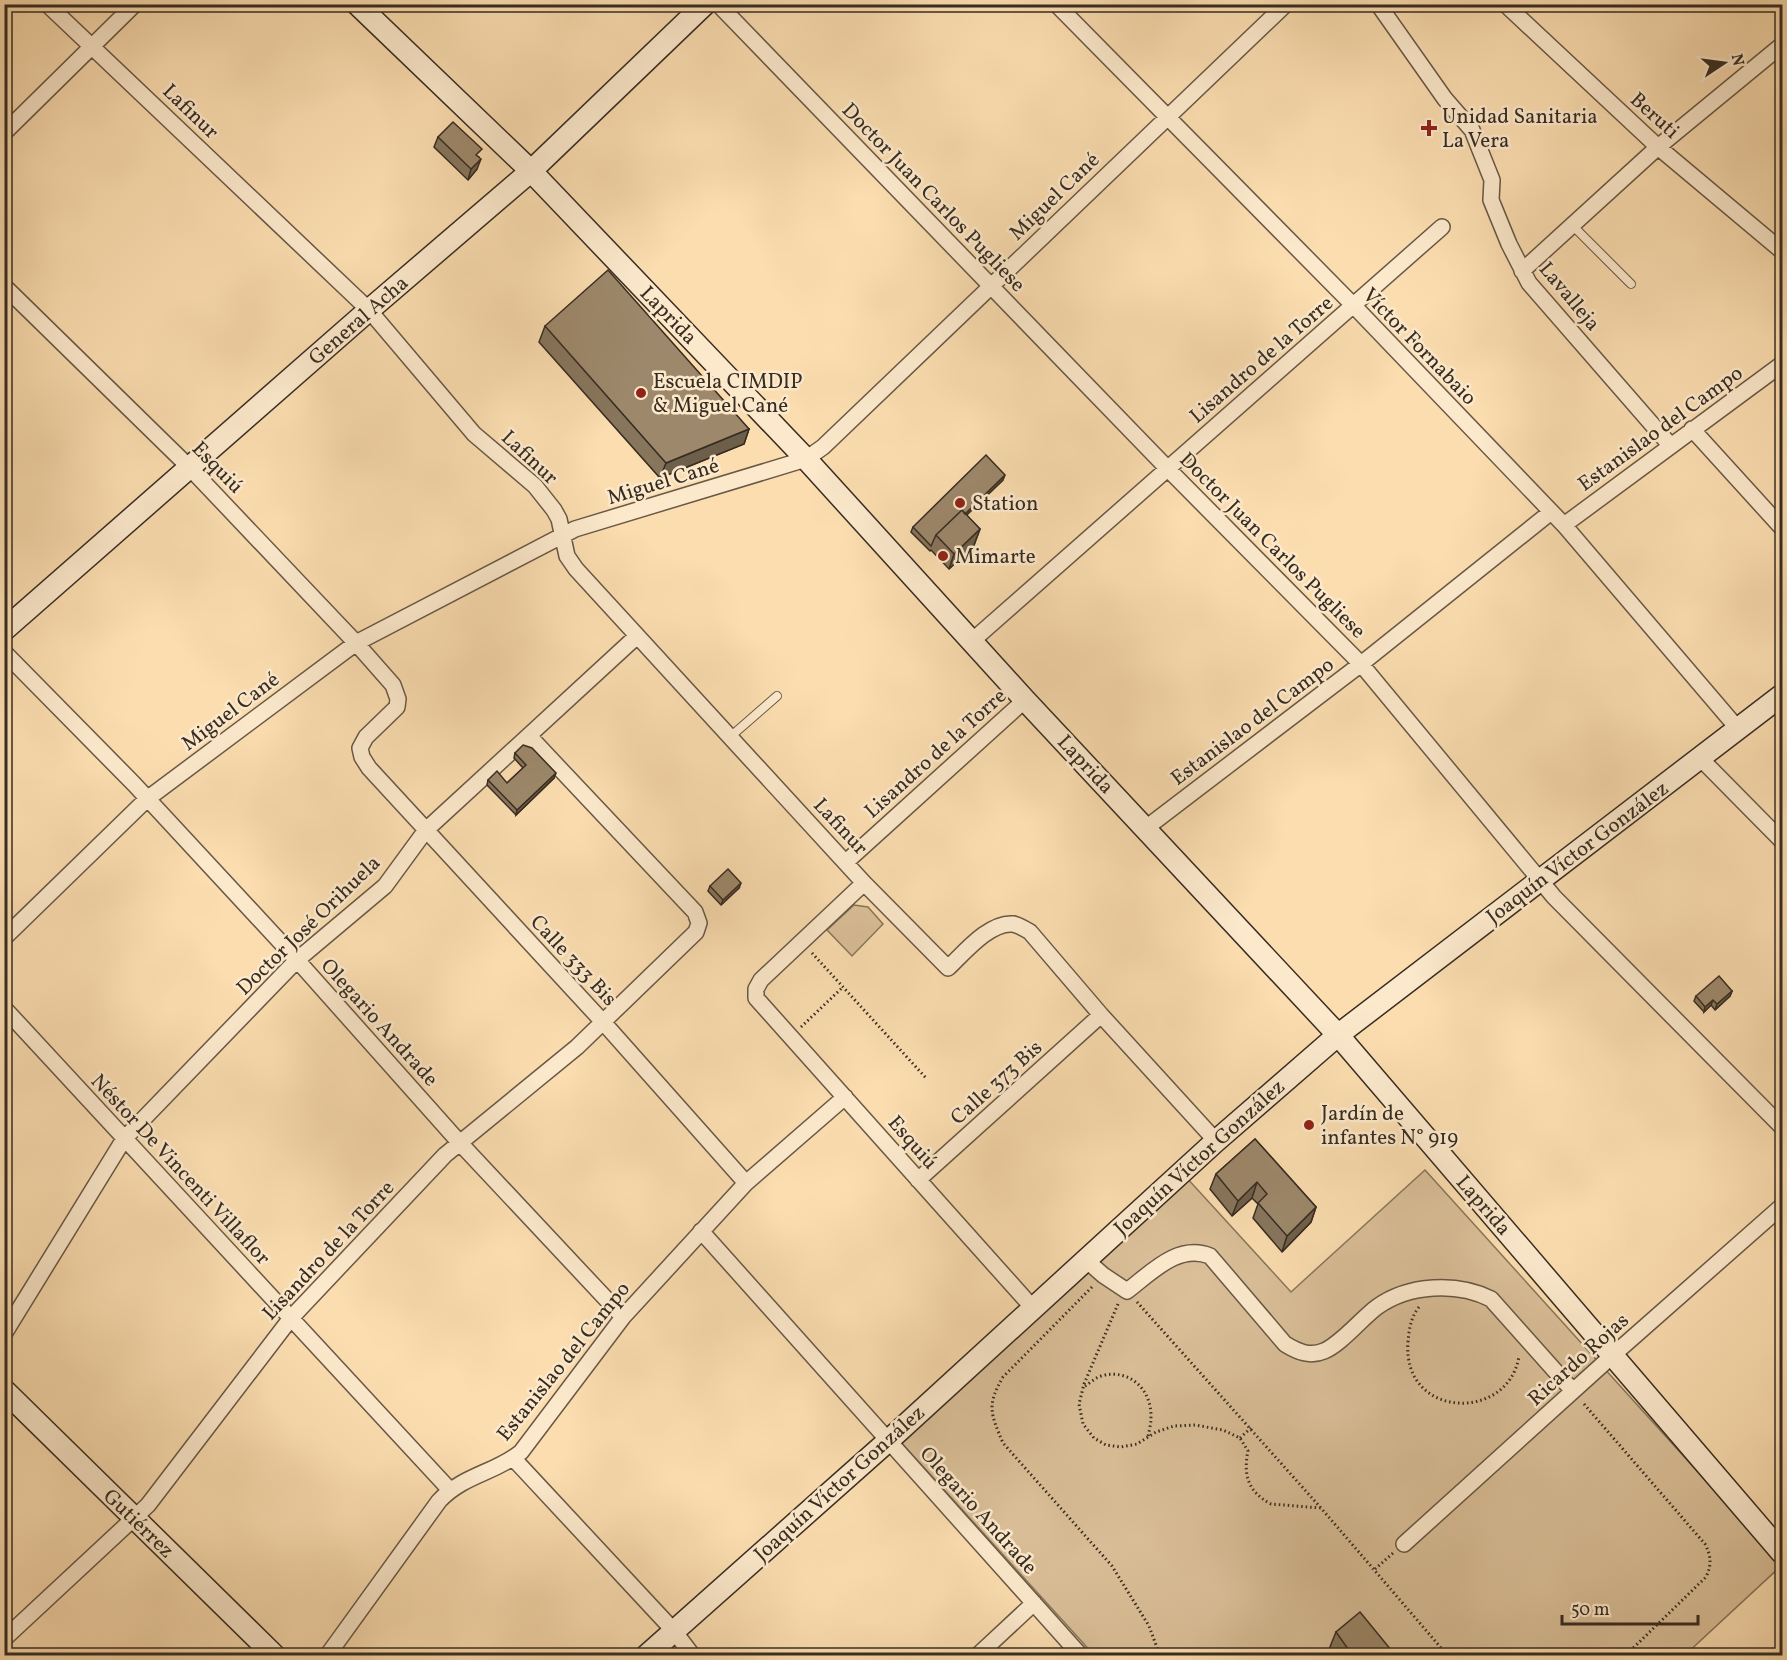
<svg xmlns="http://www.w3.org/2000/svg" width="1787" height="1660" font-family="Vollkorn,serif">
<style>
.park{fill:#dabf98;stroke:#88765c;stroke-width:1.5}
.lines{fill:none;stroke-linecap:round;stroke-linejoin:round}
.lane-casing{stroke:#685845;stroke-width:10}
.street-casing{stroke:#685845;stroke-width:18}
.secondary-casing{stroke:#372c21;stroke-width:24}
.path{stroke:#372c21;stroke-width:3;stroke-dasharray:1.5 3;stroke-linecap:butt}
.lane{stroke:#fce9cc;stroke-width:8}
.street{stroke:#fce9cc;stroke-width:15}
.secondary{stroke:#fce9cc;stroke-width:21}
.wall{fill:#87755c;stroke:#372c21;stroke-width:1.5}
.shaded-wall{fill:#6e5f4b;stroke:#372c21;stroke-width:1.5}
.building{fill:#9d886b;stroke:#372c21;stroke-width:1.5}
.poi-dot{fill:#8f2418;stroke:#fce9cc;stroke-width:2}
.labels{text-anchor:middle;stroke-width:5;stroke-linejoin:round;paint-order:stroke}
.street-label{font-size:21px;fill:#372c21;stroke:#fce9cc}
.poi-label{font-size:21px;fill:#372c21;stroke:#fce9cc;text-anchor:start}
</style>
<rect width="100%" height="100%" fill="#fbddb0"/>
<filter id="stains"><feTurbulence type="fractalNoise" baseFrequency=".00333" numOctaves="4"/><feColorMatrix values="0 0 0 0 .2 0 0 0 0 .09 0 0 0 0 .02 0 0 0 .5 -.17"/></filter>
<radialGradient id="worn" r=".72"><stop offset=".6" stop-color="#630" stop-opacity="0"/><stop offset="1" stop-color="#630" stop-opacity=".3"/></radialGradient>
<path class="park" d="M854,905L868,907L883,924L852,956L827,930Z
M1425,1170L1782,1565L1685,1655H1094L898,1439L1186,1177L1291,1292Z"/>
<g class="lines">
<defs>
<path id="lane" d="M1572,225L1631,284
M730,737L777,696"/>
<path id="street" d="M47,4L369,310L474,434L535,486L554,510L559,519L567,556L576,569L864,883L948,968C964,953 989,922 1013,924C1019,925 1025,929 1030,932L1101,1015L1216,1141
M718,4L1168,469L1361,664L1554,897L1782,1127
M1056,4L1354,306L1564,525L1739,730
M1378,4L1445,99L1472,130L1492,180L1491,200L1509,244L1529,283L1670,445
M1505,4L1658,147L1782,251
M4,133L135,4
M1522,271L1658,147L1782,45
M4,286L190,468L356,643L393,685L398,699L397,707L366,737L360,748L362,757L369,768L603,1022L746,1183
M1692,429L1782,528
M1564,525L1782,364
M972,641L1442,227
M4,652L134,784L297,960L459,1142L623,1317
M1701,759L1782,841
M1146,828L1361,664L1551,512
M846,862L1025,700
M864,883L761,980L756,989V998L1032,1307
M4,938L147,799L356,643L575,529L806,459L823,447L1286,4
M4,1008L449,1489
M918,1180L1101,1015
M701,1231L1081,1656
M1085,1259L1103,1275L1127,1291C1151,1273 1178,1243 1210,1256L1285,1344C1298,1352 1310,1357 1324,1351C1341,1344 1362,1318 1377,1307C1409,1284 1457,1282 1491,1299L1573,1391
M4,1334L124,1139L297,960L385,886L426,830L637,636
M513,1458L674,1631L693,1656
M1404,1544L1613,1355L1782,1206
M4,1639L148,1505L291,1318L445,1155L577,1047L696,932L699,923L695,912L529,736
M327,1656L439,1501C463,1475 495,1473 521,1452L623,1317L746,1183L845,1097
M977,1656L1034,1603"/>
<path id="secondary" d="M357,4L531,171L806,459L1025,700L1338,1035L1782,1553
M4,630L369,310L531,171L705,4
M4,1390L275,1656
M646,1656L888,1441L1216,1141L1338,1035L1782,695"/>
</defs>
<use href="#lane" class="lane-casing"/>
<use href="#street" class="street-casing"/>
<use href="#secondary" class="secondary-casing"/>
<path class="path" d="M812,953L926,1078
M801,1027L843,987
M1092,1287L1003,1377C986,1406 991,1414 1003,1443L1112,1566L1149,1626L1160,1656
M1137,1302L1321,1508L1448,1656
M1118,1304L1084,1384L1079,1404L1083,1424L1094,1438L1106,1445L1121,1447L1137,1444L1156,1432L1174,1426L1195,1425L1223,1430L1240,1438L1248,1451C1243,1475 1248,1492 1271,1504L1321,1508
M1419,1307C1411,1317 1409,1329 1408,1342C1402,1420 1509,1422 1519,1356
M1085,1386C1090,1383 1095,1378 1101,1376C1129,1368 1152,1389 1151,1418C1151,1424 1149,1431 1148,1437
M1584,1404L1705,1544C1711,1556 1712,1564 1706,1577L1625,1656
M1240,1438L1251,1428
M1375,1569L1393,1553"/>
<use href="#lane" class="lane"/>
<use href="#street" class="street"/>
<use href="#secondary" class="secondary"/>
</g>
<path class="wall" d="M438,137L479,157L477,169L468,180L434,147Z
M545,326L749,429L744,444L660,478L539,342Z
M1003,480L966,515L980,529L974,545L949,569L931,550L930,551L911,532L913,527Z
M515,753L554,778L516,815L487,785L488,780L507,783L523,768L514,758Z
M710,886L739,888L721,905L708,891Z
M1732,991L1730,996L1715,1010L1711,1005L1704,1012L1694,1001L1696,996Z
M1255,1139L1316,1207L1311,1222L1282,1252L1253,1218L1258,1204L1252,1198L1232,1216L1210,1189L1216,1174Z
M1336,1632L1396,1656H1331L1328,1652Z"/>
<path class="shaded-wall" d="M481,159L477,169L468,180L471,169Z
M749,429L744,444L660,478L666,463Z
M1005,475L1003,480L941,540L940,538Z
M980,529L974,545L949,569L954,554Z
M556,773L554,778L516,815L517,810Z
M741,883L739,888L721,905L723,900Z
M1732,991L1730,996L1715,1010L1717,1004Z
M1713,1000L1711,1005L1704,1012L1705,1007Z
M1257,1182L1252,1198L1232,1216L1238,1201Z
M1316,1207L1311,1222L1282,1252L1287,1236Z"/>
<path class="building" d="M453,122L482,149L476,155L481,159L471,169L438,137Z
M608,270L749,429L666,463L545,326Z
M986,455L1005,475L965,514L962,510L936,535L931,546L913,527Z
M962,510L980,529L954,554L936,535Z
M523,745L532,748L556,773L517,810L488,780L497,771L507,783L526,765L515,753Z
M728,869L741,883L723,900L710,886Z
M1719,976L1732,991L1717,1004L1713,1000L1705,1007L1696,996Z
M1255,1139L1316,1207L1287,1236L1258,1203L1267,1194L1257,1182L1238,1201L1216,1174Z
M1360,1612L1396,1656H1353L1336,1632Z"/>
<g class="poi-dot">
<path d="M1426 119h6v6h6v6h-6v6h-6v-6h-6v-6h6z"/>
<circle cx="641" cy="393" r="6"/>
<circle cx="960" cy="503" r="6"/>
<circle cx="943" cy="556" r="6"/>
<circle cx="1309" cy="1125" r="6"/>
</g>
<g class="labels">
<g class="street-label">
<text transform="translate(191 111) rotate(44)" y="7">Lafinur</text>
<text transform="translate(1655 115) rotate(42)" y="7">Beruti</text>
<text transform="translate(1054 196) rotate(-44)" y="7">Miguel Cané</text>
<text transform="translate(934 197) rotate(46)" y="7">Doctor Juan Carlos Pugliese</text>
<text transform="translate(1570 296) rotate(50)" y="7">Lavalleja</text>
<text transform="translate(669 315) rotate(46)" y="7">Laprida</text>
<text transform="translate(358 320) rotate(-41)" y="7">General Acha</text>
<text transform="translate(1420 346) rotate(46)" y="7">Víctor Fornabaio</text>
<text transform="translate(1261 359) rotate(-41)" y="7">Lisandro de la Torre</text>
<text transform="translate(1660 428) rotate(-36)" y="7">Estanislao del Campo</text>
<text transform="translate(530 457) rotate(43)" y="7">Lafinur</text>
<text transform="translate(218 467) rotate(46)" y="7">Esquiú</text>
<text transform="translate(663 481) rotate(-17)" y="7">Miguel Cané</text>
<text transform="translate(1273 545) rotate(45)" y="7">Doctor Juan Carlos Pugliese</text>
<text transform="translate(230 711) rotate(-37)" y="7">Miguel Cané</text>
<text transform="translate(1252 721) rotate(-37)" y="7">Estanislao del Campo</text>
<text transform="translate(935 753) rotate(-42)" y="7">Lisandro de la Torre</text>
<text transform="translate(1086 764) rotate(47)" y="7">Laprida</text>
<text transform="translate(841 826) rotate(47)" y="7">Lafinur</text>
<text transform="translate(1577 852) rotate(-37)" y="7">Joaquín Víctor González</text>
<text transform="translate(308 925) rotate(-44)" y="7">Doctor José Orihuela</text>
<text transform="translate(574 960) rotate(47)" y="7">Calle 333 Bis</text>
<text transform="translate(380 1022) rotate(48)" y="7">Olegario Andrade</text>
<text transform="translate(996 1082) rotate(-42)" y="7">Calle 373 Bis</text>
<text transform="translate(913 1142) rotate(49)" y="7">Esquiú</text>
<text transform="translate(1199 1157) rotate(-42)" y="7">Joaquín Víctor González</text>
<text transform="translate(181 1169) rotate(47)" y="7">Néstor De Vincenti Villaflor</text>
<text transform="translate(1484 1205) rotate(49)" y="7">Laprida</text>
<text transform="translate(328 1250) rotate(-47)" y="7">Lisandro de la Torre</text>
<text transform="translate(1578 1359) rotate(-42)" y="7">Ricardo Rojas</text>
<text transform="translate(563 1361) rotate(-51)" y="7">Estanislao del Campo</text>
<text transform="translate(839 1483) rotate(-42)" y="7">Joaquín Víctor González</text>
<text transform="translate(979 1510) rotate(48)" y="7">Olegario Andrade</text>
<text transform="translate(139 1523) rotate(44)" y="7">Gutiérrez</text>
</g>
<g class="poi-label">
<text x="1442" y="123">Unidad Sanitaria<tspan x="1442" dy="24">La Vera</tspan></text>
<text x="653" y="388">Escuela CIMDIP<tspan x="653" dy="24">&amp; Miguel Cané</tspan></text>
<text x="972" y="510">Station</text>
<text x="955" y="563">Mimarte</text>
<text x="1321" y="1120">Jardín de<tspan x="1321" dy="24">infantes N° 919</tspan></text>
</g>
</g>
<rect width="1787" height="1660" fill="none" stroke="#fbddb0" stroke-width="24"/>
<rect x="6" y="6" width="1775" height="1648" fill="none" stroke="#372c21" stroke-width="3"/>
<rect x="12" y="12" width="1763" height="1636" fill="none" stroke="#372c21" stroke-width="1.5"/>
<g transform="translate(1724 63) rotate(77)" stroke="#fce9cc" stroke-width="4.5" paint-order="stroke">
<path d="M0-4.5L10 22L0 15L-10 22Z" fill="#372c21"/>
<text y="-9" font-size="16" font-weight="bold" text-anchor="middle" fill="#372c21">N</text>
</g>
<path d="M1562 1615v9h136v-9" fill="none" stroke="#372c21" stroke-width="3"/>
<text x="1571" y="1615" font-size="18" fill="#372c21" stroke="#fce9cc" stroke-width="4.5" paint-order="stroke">50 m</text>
<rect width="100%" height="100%" filter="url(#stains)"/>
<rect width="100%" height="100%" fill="url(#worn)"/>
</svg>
